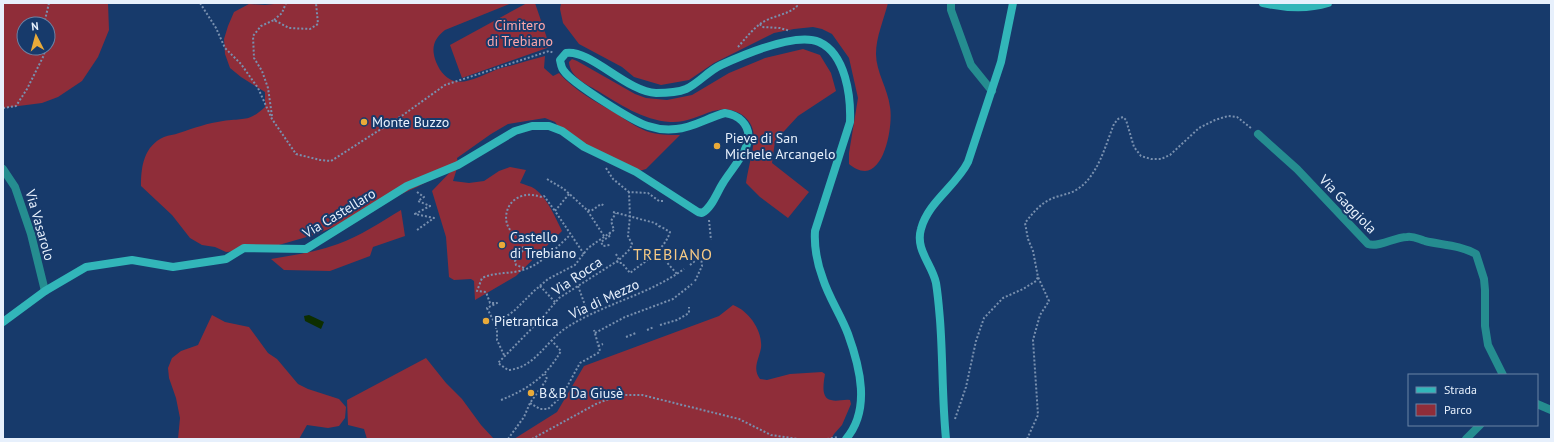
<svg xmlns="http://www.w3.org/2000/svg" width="1554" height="442" font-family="'PT Sans',sans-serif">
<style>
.green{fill:#8f2d39;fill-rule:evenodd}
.water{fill:#0d2e00}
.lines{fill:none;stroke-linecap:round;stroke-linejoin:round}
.path{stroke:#7990af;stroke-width:2;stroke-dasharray:2 2;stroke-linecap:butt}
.street{stroke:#258d90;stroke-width:8}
.secondary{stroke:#32b6b9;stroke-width:8}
.poi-dot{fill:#eaaa39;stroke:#173a6b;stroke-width:1.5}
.labels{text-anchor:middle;stroke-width:4;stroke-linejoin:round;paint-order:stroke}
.park-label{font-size:14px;fill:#fea7aa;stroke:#173a6b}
.poi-label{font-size:14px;fill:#e7f0fc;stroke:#173a6b;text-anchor:start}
.street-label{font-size:14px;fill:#e7f0fc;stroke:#173a6b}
.quarter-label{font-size:16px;letter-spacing:1px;fill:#f7ca85;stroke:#173a6b}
</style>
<rect width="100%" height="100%" fill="#173a6b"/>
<path class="green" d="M3,3H108L109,30L98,57L82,81L58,97L42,103L3,108ZM24,24H48V48H24Z
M283,3H512L445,30C435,38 431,46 435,59C438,68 444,78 454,81C466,85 487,73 498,69C514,65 530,60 545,56L544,68L553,76L559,73C575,91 596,102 617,114C626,120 636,127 646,131C656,135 669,135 680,135L646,169L636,172L562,131L555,122L545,118L508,124L491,134L457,158L458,165L453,181L469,183L484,181L499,171L510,167L526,170L520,183C525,185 531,186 535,189C548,199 555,217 562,231L516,276L475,300L474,281L471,279L454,280L449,277L446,237L432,191L456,166L417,187L395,197L366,213L317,234L265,249L226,252L215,247L202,245L190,238L172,215L141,186C141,166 144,146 164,137C169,135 174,135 179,133C194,128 208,123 223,121C244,118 249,122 265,107V92L241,77L230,68L225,54L224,39L228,26L234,12L249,4L265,5Z
M527,3H535L550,47L462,78L450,45Z
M561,3H888C884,19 876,37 876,54C876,72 888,89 890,107C893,123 886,170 865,171C859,171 854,168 849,164V153L858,98L849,58L832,34L822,29L813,27L794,29L774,33L714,63L689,80L661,85L634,77L622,67L579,44L563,23L560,9Z
M803,49L820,55L831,73L836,91L798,116L775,141L772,163L809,192L788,218L760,197L746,183C748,169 753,152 754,138C754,116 733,105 713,111C698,116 686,123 670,122C643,120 619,104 598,91C586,84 570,77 569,62L572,59L577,61L635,94L646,98L667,100L692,95L729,73L765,58Z
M401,210L405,236L373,247L370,256L330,271L284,270L271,259C294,255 316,252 338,244C360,236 381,222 401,210Z
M733,305C749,311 763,331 761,348C759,359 752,369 760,379L767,380L790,374L822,372L825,374C824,381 820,398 831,400C837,402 843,399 850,400L851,404L842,425L834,434L831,439H743L738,438L714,439H514L557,412L584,366L719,316Z
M212,315L225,322L249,327L268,353L277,359L298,384L308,389L339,399L346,407L345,418L339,426L328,428L307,425L299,439H178L180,418L176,398L169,378L168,368L172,358L181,351L198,345Z
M426,358L446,383L462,399L481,425L494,439H367L364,429L348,425L347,400Z"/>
<path class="water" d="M309,315L324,322L321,329L305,321L304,316Z"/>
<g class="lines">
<path class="path" d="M200,3L216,28L225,48L241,64L258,88L272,119L296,154L320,160L331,161L403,115L445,85L549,51L554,53
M274,20L282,13L286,3
M47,24L45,20L49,3
M760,24L762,27L780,28L790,31
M48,28V34
M738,47C745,39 752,30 760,24C770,16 789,15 797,6L795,3
M3,108L16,106L27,89L44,55L45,48
M272,116L268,88L262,71L254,58L253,36L261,26L274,20L289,28L310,29L318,24L316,3
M606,168L613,179L629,192
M547,179L564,189L587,210L604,236
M417,192L424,197L418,201L430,206L415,214L434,218L417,230
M569,194L555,211L584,254
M663,201H659L648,193L629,192L630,217L628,236L632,244L630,249L619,260L559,298L543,317L498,363L508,370C535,368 546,341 566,328C603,304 648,295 684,269
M588,210L591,211L601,204L605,206
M613,212L655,223L660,227
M709,220L711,240
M609,233L611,235L601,242L603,246L610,245L611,246
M657,251L677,274
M616,254L619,260
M617,261L618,263H622L630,273C645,261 664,251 670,232L660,226
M690,265L701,256L705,251
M524,268L516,265L515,261C519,255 524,253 523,245C523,237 517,236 512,232C503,223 505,209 513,201C523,193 531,194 542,197L544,196L555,211
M695,281L702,266L701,256
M540,286L555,302
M578,286L589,316
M495,324L487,308L497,303H490L486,292L477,291L482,278C496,272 506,274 519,271C539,267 556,248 570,235
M660,325L677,320L689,313V307
M647,330L654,327
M595,333L625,317L673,299L692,284
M626,337L636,333
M598,346L603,344
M504,355L497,340V331L495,324L514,311L534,291L548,279L575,265L588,248L614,230L611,221L616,213
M501,400C528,389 546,377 561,351L552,341
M530,403L540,409H548L562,396L580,363L598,353L600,351L594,330
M955,419L966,387L976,341L984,318L1003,298L1023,289L1036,281L1038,277L1033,251L1028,239L1025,223C1032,214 1039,205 1049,200C1058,195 1068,195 1076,190C1098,177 1105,146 1114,124L1118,119L1123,117L1126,120L1134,147L1141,156L1151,159H1161L1170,155L1199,128L1215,120L1228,116L1237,117L1251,128
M508,439L524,417L530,403L547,379L545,374
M532,439L596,404L619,395H642L739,419L771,435L798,439
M827,439L838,437
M1027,439L1038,415L1033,340L1040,315L1049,301L1038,277"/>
<path class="street" d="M951,3V10L971,65L992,91
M1258,134L1297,169L1368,244C1379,248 1394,237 1407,237C1414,236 1418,239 1425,241C1442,245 1460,245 1476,254L1484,279L1485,290V326L1488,345L1503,375
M3,169L15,187L31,234L45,291
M1537,404L1551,410
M1466,439L1480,425"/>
<path class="secondary" d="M1263,3C1285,8 1306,10 1328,3
M3,322L45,291L86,267L132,260L173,267L226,259L244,248L306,249L407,186L458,165L515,131L532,126H549L562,131L584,147L636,172L698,212L702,213C712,208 717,192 723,183C733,166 761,140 742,121C737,116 732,114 725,113C709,117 693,128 676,129C668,130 657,129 648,126C634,122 572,83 564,71C561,68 561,64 560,60L566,53C590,49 627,92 656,93C666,93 676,93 686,89C699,83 708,71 721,65C743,55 796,32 819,42C846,54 851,97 850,122L815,231C814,247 817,263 823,279C829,298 841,315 848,334C860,367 871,410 846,439
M946,439C942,399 943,359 940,320C939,308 938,295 936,283C932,264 915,250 921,229C928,202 956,186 968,162L1001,62L1013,3"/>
</g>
<g class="poi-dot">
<circle cx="364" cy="122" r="4"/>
<circle cx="717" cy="146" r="4"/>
<circle cx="502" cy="245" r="4"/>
<circle cx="486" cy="321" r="4"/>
<circle cx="531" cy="393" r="4"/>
</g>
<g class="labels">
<g class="park-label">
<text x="520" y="30">Cimitero<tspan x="520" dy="16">di Trebiano</tspan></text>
</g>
<g class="poi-label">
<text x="372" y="127">Monte Buzzo</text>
<text x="725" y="143">Pieve di San<tspan x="725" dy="16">Michele Arcangelo</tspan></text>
<text x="510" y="242">Castello<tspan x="510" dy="16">di Trebiano</tspan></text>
<text x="494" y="326">Pietrantica</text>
<text x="539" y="398">B&amp;B Da Giusè</text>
</g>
<g class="street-label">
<text transform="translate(1348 204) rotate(46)" y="5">Via Gaggiola</text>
<text transform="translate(339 213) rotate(-31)" y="5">Via Castellaro</text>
<text transform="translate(40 225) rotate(74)" y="5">Via Vasarolo</text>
<text transform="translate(577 276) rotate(-34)" y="5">Via Rocca</text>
<text transform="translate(604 299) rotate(-25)" y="5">Via di Mezzo</text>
</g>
<g class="quarter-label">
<text x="673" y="260">TREBIANO</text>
</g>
</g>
<rect width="1554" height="442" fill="none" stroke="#e7f0fc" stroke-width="8"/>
<rect x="1408" y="374" width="130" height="52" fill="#173a6b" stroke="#6a83a5"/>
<rect x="1416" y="387" width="20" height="6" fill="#32b6b9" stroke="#6a83a5"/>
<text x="1444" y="394" font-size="12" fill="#e7f0fc">Strada</text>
<rect x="1416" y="404" width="20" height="12" fill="#8f2d39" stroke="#6a83a5"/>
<text x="1444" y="414" font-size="12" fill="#e7f0fc">Parco</text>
<g transform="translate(36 36) rotate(354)"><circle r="19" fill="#173a6b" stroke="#6a83a5"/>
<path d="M0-3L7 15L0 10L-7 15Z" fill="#eaaa39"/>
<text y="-6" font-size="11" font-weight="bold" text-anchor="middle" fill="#e7f0fc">N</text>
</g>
</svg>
